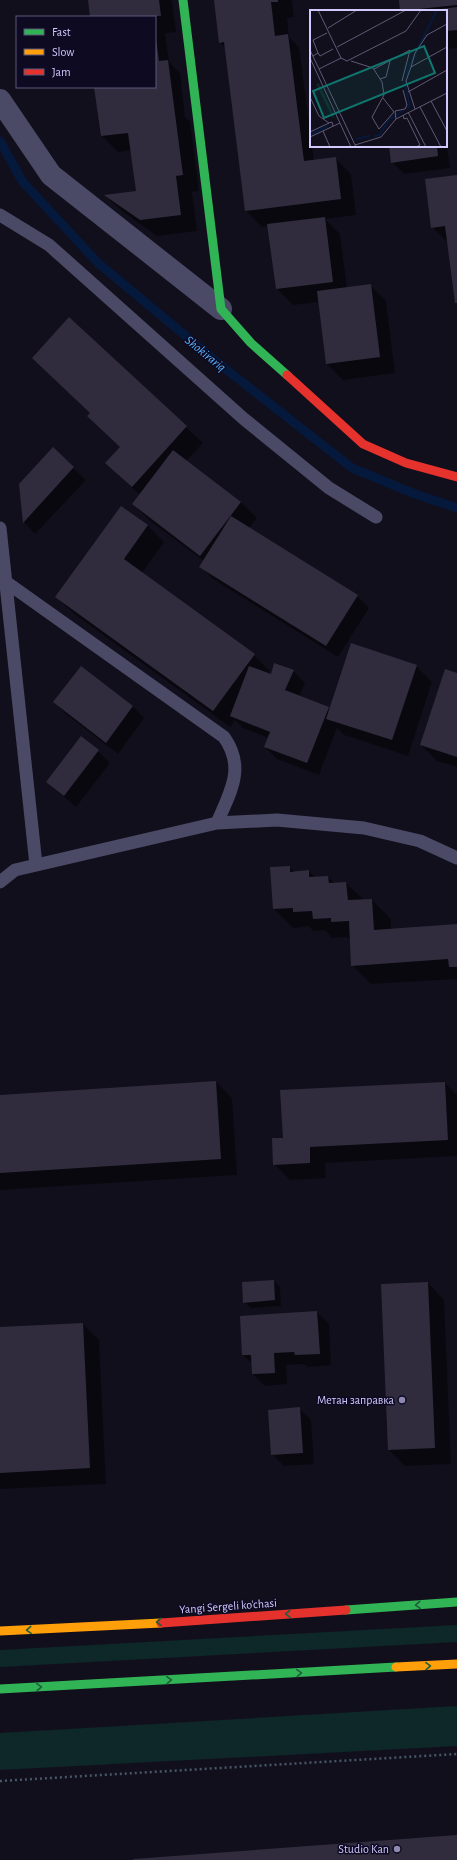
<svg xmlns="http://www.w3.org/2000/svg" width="457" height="1860" font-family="'Alegreya Sans',sans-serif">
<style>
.green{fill:#0e2728}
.shadow{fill:#0007}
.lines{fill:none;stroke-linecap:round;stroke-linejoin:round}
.stream{stroke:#05193d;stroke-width:9}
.building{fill:#302c3e}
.path{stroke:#465767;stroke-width:2.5;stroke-dasharray:2 3;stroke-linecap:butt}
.lane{stroke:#4b4a66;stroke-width:13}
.street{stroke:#4b4a66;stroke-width:22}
.fast{stroke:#30b455;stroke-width:9}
.slow{stroke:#ff9f0a;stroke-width:9}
.jam{stroke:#e5322d;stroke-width:9}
.oneway{stroke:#1f5f3b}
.poi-dot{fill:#8e89b0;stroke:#0e0a21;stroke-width:1.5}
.labels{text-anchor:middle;stroke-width:3;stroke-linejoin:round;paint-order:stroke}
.poi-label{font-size:12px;fill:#d0caff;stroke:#0e0a21;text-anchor:end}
.street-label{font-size:12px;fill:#d0caff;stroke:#0e0a21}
.water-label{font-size:13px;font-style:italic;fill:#58b2ff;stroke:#0e0a21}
.inset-river{fill:none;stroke:#05193d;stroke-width:2}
.inset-road{fill:none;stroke:#5e5a77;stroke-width:1}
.view{fill:#0f766e;fill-opacity:0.15;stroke:#0f766e;stroke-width:2}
.inset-edge{fill:none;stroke:#d0caff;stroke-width:2}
</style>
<rect width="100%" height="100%" fill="#120f1c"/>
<path class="green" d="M457,1625V1642L0,1667V1650Z
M457,1706V1746L0,1770V1733Z"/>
<path class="shadow" d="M89,0H172L176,32L165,33L169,62L180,73L185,117L190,121L199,191L192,192L197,231L157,236L122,211L106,196L137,192L132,150L118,152L102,136L95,87H155V17H91Z
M215,0H292L294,17L287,18L289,37L299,47L314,161L335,158L351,174L356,215L325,219L340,234L347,288L370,285L386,301L395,373L343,380L327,364L319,302L293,305L277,289L269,226L262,227L246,211L226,48L220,43Z
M400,0H457V48L446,49V11H401Z
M446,138L450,168L404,174L392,162L390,146H446Z
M457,176V304L448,243L432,227Z
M69,319L203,443L186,461L241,502L257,518L249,528L357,596L369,608L338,657L213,579L201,567L204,561L149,520L133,504L140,495L123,479L121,447L91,413L33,358Z
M53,449L86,480L35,534L24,522L20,485Z
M122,507L148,526L164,542L142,573L254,655L270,671L268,674L271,676L293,671L305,683L299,697L330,710L416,666L432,682L408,756L344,735L337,728L319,775L277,759L265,747L269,738L243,728L235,720L230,727L73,613L57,597Z
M457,675V767L437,761L421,745Z
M54,702L133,706L144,718L118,754L66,714Z
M98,751L110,763L76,807L47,782Z
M289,867L295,872L309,871L315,877H328L335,884L346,883L364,900H372L391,919V930L457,925V979L371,984L352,965L351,941L347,937L332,938L325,930L313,931L309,926L293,928L274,909Z
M216,1082L232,1098L237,1175L0,1190V1096Z
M445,1083L457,1095V1156L325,1163L326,1178L290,1180L274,1164L284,1138Z
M274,1281L280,1287L281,1306L251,1308L244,1302Z
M428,1283L444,1300L451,1464L405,1466L389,1450Z
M317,1312L329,1324L331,1365L308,1367L304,1364L286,1365L287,1384L265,1386L253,1374V1364L243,1355Z
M83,1324L99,1340L106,1484L0,1489V1328Z
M299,1408L311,1420L314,1464L284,1466L272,1454Z"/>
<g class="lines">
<path class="stream" d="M0,141L22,181L98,263L223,367L352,468L415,494L457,508"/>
</g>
<path class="building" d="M88,0H159L161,16L90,17Z
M214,0H278V2H271L275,36L288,34L304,161L336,157L341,199L245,211L224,42L219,43Z
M399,0H457V5L400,11Z
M457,7V30L446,31V11L433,10Z
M156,39L159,61L168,60L183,175L176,176L181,215L140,220L104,195L136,191L128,133L101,136L94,87H155Z
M389,146H437L438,156L391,163Z
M457,175V303H455L445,226L431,228L425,179Z
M325,217L333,282L276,289L267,224Z
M371,284L380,357L326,364L317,291Z
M69,317L187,426L132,487L105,463L120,447L87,416L90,413L32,358Z
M53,447L74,467L23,523L19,484Z
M173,450L241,502L200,556L132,504Z
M121,506L148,525L124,559L255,654L213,711L55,597Z
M231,516L358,595L326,646L199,567Z
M351,643L417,665L392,740L326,719Z
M274,663L294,670L285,690L329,707L307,763L264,747L270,732L230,716L249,666L271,674Z
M81,666L133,706L106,743L53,702Z
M445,669L457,673V757L420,745Z
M81,736L99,750L64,796L46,782Z
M290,866V872L309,870V877L328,876L329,883L346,882L348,900L372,899L374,930L457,924V967H449L448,959L351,966L349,921L331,922V918L313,919L312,911L293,912V908L273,909L270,867Z
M216,1081L221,1159L0,1173V1095Z
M445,1082L448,1140L310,1147V1163L273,1165L272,1138H283L280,1090Z
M274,1280L275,1300L243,1303L242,1282Z
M428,1282L435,1448L388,1450L381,1284Z
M317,1311L320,1354L295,1355L294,1352L274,1353L275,1373L252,1374L251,1355H242L240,1316Z
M83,1323L90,1468L0,1473V1327Z
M300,1407L303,1453L271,1455L268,1410Z
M457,1835V1860H133V1859Z"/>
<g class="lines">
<path class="path" d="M0,1781L457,1754"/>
<path class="lane" d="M0,215L49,245L244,419L329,488L376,517
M0,528L36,865
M6,582L224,737C246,768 230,792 217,823
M0,882L15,870L217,823L277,820L364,828L420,841L457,858"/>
<path class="street" d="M0,100L51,175L221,309"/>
<path class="fast" d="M183,0L221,309L251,343L287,375
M346,1610L457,1602
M0,1689L396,1667"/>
<path class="slow" d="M0,1631L161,1623
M396,1667L457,1664"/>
<path class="jam" d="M287,375L363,444L406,463L457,477
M161,1623L346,1610"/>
</g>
<defs><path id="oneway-chevron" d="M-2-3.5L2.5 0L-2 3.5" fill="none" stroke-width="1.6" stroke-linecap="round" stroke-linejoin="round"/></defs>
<g class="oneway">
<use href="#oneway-chevron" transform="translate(418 1605) rotate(176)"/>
<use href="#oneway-chevron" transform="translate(288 1614) rotate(176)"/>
<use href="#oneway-chevron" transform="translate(159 1622) rotate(177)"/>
<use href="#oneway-chevron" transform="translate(29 1630) rotate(177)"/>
<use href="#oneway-chevron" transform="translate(428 1666) rotate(-3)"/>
<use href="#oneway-chevron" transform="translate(299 1673) rotate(-3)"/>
<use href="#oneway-chevron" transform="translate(169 1680) rotate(-3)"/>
<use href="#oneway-chevron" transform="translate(39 1687) rotate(-3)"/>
</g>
<g class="poi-dot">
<circle cx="402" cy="1400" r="4"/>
<circle cx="397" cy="1849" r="4"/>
</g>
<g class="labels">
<g class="poi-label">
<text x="394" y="1404">Метан заправка</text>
<text x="389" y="1853">Studio Kan</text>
</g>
<g class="street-label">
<text transform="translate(228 1606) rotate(-4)" y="4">Yangi Sergeli ko'chasi</text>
</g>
<g class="water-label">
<text transform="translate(206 353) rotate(39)" y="5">Shokirariq</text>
</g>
</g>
<g transform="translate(310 10)">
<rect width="137" height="137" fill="#120f1c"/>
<path d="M9,73L24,105L23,109L6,74Z" fill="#0e2728"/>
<path class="inset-river" d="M97,99L100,96L95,76L98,58L127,0M0,125L18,116M64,126L69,125L80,109L94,100M46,129L60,126"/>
<path class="inset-road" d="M8,0L31,48L37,51L96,21L111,0M18,18L47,0M27,37L96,0M0,40L46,137M8,43L10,46L23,39M3,46L8,43L3,30L17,23M0,48L41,137M41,51L63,58L72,72L74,85L62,107L69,119L84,102L73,88M101,57L105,43L117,25L137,14M9,59L31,48M64,59L100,40L92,71M70,69L76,67L80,51M98,82L137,60M0,87L9,106L19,113M121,91L137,121M110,97L131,137M105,99L96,71L101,57L137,37M98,102L116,137M93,105L94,109L97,108L110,135L106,137M86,109L85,101L95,99L97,95L93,80M13,121L20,137M0,122L19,113L22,112L23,116M0,127L30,113M45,135L71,127L86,109L137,83"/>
<path class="view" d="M114,36L125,63L14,108L3,81Z"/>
<rect width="137" height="137" class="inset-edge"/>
</g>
<rect x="16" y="16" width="140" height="72" fill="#0e0a21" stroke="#5c577a"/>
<rect x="24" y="29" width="20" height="6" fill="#30b455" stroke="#5c577a"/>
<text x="52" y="36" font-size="12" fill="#d0caff">Fast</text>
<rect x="24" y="49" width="20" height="6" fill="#ff9f0a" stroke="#5c577a"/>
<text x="52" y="56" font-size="12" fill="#d0caff">Slow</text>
<rect x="24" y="69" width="20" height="6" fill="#e5322d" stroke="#5c577a"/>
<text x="52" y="76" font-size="12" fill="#d0caff">Jam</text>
</svg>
